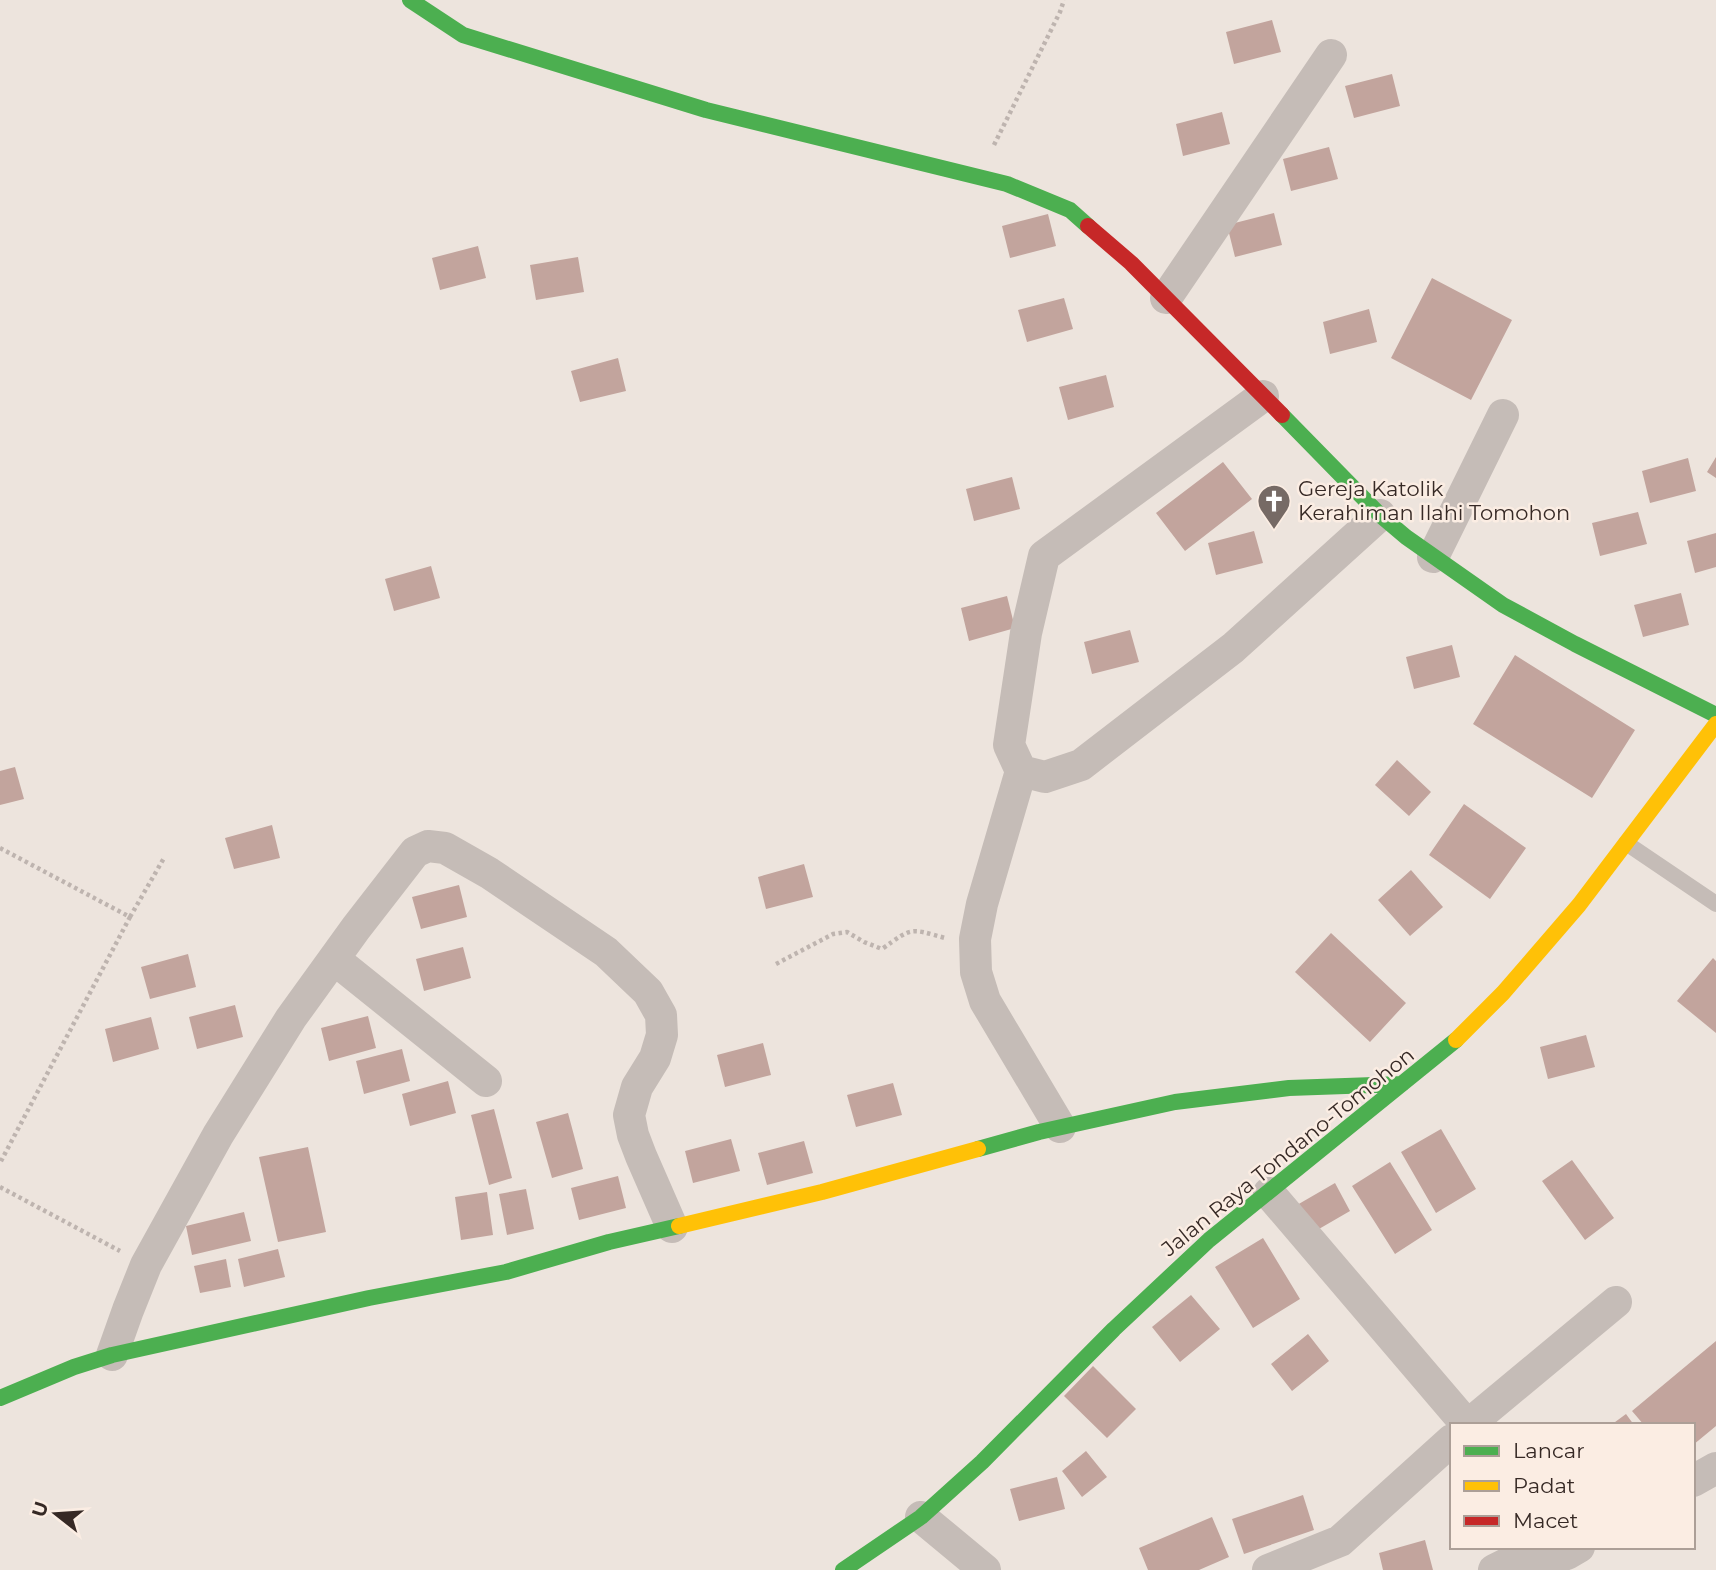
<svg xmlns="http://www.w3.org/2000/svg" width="1716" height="1570" font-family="Montserrat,sans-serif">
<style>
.building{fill:#c2a49d}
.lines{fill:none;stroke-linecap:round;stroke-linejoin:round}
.path{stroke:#beb4af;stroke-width:4.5;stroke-dasharray:3.5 3.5;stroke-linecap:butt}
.lane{stroke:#c5bcb7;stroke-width:16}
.street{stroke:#c5bcb7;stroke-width:32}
.fast{stroke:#4caf50;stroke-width:16}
.slow{stroke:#ffc107;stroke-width:16}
.jam{stroke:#c62828;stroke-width:16}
.labels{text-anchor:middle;stroke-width:5;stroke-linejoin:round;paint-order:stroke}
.poi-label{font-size:21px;fill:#362925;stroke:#fbede3;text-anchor:start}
.street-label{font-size:21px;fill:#362925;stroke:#fbede3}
</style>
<rect width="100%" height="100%" fill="#ede4dd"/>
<path class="building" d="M1272,20L1281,52L1234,64L1226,32Z
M1392,74L1400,106L1354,118L1345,86Z
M1222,112L1230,144L1183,156L1176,124Z
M1329,147L1338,179L1291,191L1283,159Z
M1274,213L1282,245L1235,257L1227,225Z
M1048,214L1056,246L1010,258L1002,226Z
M478,246L486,278L440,290L432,258Z
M578,257L584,292L536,300L530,265Z
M1432,278L1512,320L1471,400L1391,358Z
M1064,298L1073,329L1027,342L1018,310Z
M1369,309L1377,342L1330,354L1323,322Z
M618,358L626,391L580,402L571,371Z
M1106,375L1114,407L1068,420L1059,387Z
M1716,457V478L1707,472Z
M1688,458L1696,491L1650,503L1642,471Z
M1223,462L1252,499L1185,551L1156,513Z
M1012,477L1020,509L974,521L966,489Z
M1638,512L1647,544L1600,556L1592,523Z
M1254,531L1263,563L1216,575L1208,543Z
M1716,533V567L1695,573L1687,541Z
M431,566L440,598L394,611L385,579Z
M1681,593L1689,625L1643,637L1634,605Z
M1007,596L1015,628L969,641L961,608Z
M1130,630L1139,662L1092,674L1084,642Z
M1452,645L1460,677L1414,689L1406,657Z
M1515,655L1635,730L1592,798L1473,724Z
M1397,760L1431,792L1409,816L1375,785Z
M15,767L24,799L0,805V771Z
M1464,804L1526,848L1490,899L1429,855Z
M272,825L280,858L234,869L225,838Z
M804,864L813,897L766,909L758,877Z
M1411,870L1443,907L1410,936L1378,900Z
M459,885L467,917L421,929L412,897Z
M1331,933L1406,1003L1370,1042L1295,972Z
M463,947L471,978L424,991L416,959Z
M188,954L196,987L150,999L141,967Z
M1713,958L1716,961V1033L1677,1001Z
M235,1005L243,1037L197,1049L189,1017Z
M368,1016L376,1048L329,1061L321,1028Z
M151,1017L159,1049L113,1062L105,1029Z
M1586,1035L1595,1067L1548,1079L1540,1047Z
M763,1043L771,1075L725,1087L717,1055Z
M402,1049L410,1081L364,1094L356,1061Z
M448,1081L456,1113L410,1126L402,1094Z
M893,1083L902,1115L856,1127L847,1095Z
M494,1109L512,1178L489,1185L471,1115Z
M568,1113L583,1169L552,1178L536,1122Z
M1441,1129L1476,1189L1436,1213L1401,1152Z
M731,1139L740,1171L693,1183L685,1151Z
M804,1141L813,1173L767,1185L758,1153Z
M308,1147L326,1232L278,1242L259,1157Z
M1572,1160L1614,1218L1585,1240L1542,1181Z
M1390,1162L1432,1230L1395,1254L1352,1186Z
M618,1176L626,1208L579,1220L571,1188Z
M1335,1183L1350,1211L1312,1233L1297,1205Z
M526,1189L534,1229L507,1235L499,1194Z
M487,1192L493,1235L461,1240L455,1197Z
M244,1212L251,1241L192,1255L186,1226Z
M1263,1238L1300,1299L1253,1328L1215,1267Z
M278,1249L285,1277L244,1287L238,1259Z
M226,1259L231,1287L200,1293L194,1266Z
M1191,1295L1220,1329L1180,1362L1152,1327Z
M1308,1334L1329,1361L1292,1391L1271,1364Z
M1716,1341V1426L1693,1445V1425H1644L1632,1411Z
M1093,1366L1136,1409L1107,1438L1064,1396Z
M1626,1414L1634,1425H1611Z
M1086,1451L1107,1477L1082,1497L1062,1471Z
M1057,1477L1065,1509L1019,1521L1010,1489Z
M1303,1495L1314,1530L1244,1554L1232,1519Z
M1212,1517L1229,1557L1199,1570H1148L1139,1548Z
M1425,1540L1433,1570H1383L1379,1553Z"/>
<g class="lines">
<path class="path" d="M994,145L1060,12L1064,0
M0,848L130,917L0,1163
M130,917L164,858
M776,964L833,934L847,932L864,942L882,949C913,927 909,928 945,938
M0,1187L120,1251"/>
<path class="lane" d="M1626,843L1716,904"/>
<path class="street" d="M1166,298L1331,55
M1263,396L1044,556L1026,633L1009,745L1021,771L1045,777L1081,765L1233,648L1380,515
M1433,557L1503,415
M1021,771L982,904L975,939L976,972L985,1001L1060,1127
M334,959L486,1081
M1269,1193L1467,1425
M112,1355L128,1310L146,1265L218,1135L291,1018L356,928L415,852L428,846L445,848L489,873L606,952L648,992L661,1015L662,1035L655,1058L637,1087L629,1115L633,1135L641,1156L672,1227
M1468,1425L1616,1302
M1693,1481L1716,1468
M921,1517L985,1570
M1268,1570L1340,1541L1452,1440
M1494,1570L1520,1557L1535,1559H1550L1567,1554L1579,1547"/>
<path class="fast" d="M410,0L463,35L706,110L1007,184L1070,210L1088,226
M1282,415L1380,515L1406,537L1503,605L1575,644L1716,715
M978,1149L1039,1132L1175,1102L1289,1088L1402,1084
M0,1398L74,1367L112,1355L369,1298L506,1272L609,1242L679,1226
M843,1570L921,1517L982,1462L1114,1329L1209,1240L1456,1040"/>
<path class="slow" d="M1456,1040L1503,993L1579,905L1716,724
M679,1226L822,1192L978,1149"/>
<path class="jam" d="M1088,226L1131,263L1282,415"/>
</g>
<defs>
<symbol id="church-pin" viewBox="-11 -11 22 30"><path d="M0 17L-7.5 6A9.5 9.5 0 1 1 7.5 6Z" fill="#766a65" stroke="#fbede3"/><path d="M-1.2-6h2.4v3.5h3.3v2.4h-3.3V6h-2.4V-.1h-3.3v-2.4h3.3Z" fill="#fff"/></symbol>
</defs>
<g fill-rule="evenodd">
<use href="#church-pin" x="1255" y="482" width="38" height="52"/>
</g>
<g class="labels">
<g class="poi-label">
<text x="1298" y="496">Gereja Katolik<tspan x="1298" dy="24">Kerahiman Ilahi Tomohon</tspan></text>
</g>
<g class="street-label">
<text transform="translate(1288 1152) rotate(-39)" y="7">Jalan Raya Tondano-Tomohon</text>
</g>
</g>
<rect x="1450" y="1423" width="245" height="126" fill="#fbede3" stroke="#ac9f97" stroke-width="2"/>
<rect x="1464" y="1446" width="35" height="10" fill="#4caf50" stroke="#ac9f97" stroke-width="2"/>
<text x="1513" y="1458" font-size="21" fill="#362925">Lancar</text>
<rect x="1464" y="1481" width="35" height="10" fill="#ffc107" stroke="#ac9f97" stroke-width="2"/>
<text x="1513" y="1493" font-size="21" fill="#362925">Padat</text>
<rect x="1464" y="1516" width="35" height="10" fill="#c62828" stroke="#ac9f97" stroke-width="2"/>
<text x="1513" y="1528" font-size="21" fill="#362925">Macet</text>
<g transform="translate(56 1514) rotate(287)" stroke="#fbede3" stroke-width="5" paint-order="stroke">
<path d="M0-5L12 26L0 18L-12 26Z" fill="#362925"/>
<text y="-10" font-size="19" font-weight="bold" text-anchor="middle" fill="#362925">U</text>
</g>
</svg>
